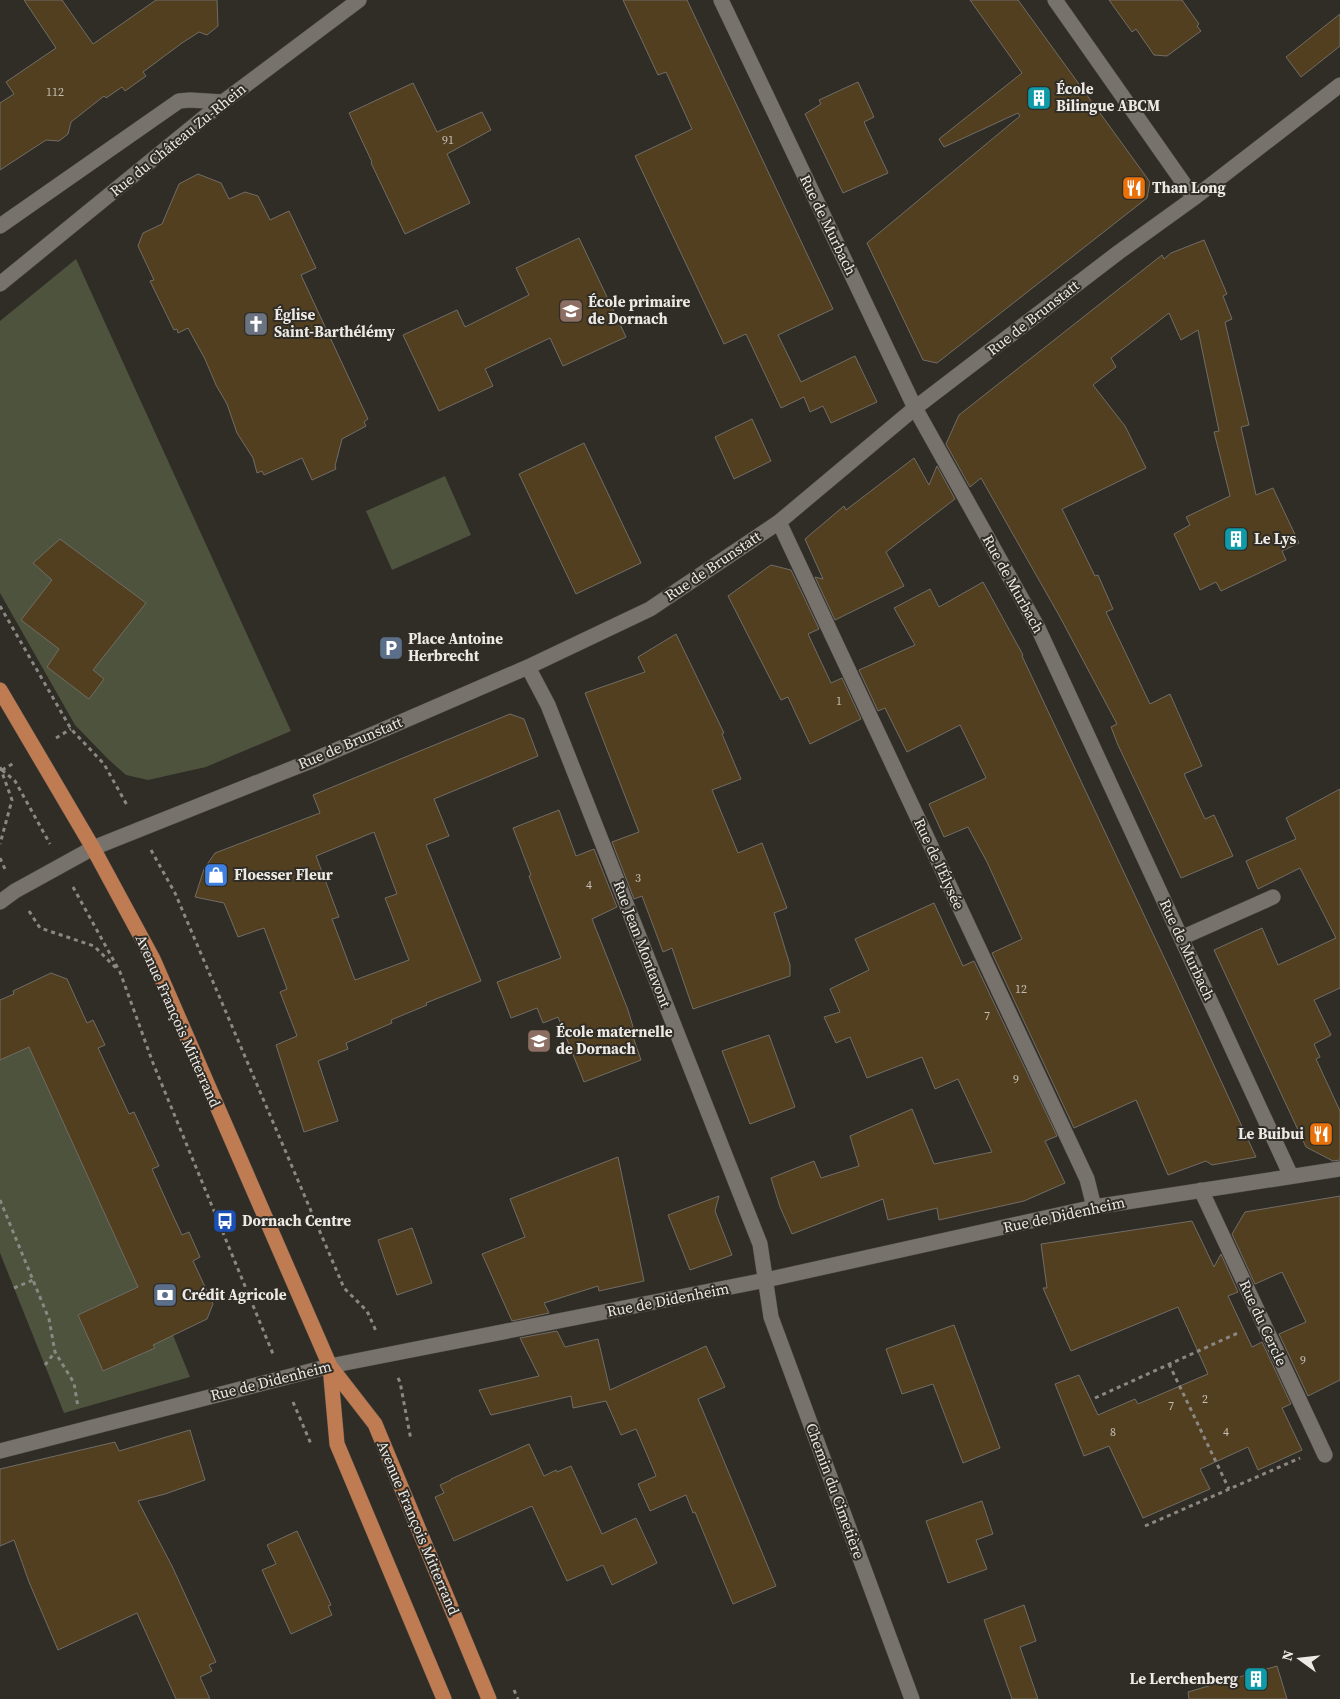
<svg xmlns="http://www.w3.org/2000/svg" width="1340" height="1699" font-family="'Source Serif 4',serif">
<style>
.green{fill:#4d533d}
.building{fill:#513f20;stroke:#716d66;fill-rule:evenodd}
.lines{fill:none;stroke-linecap:round;stroke-linejoin:round}
.minor-casing{stroke:#4b4743;stroke-width:16}
.major-casing{stroke:#4b4743;stroke-width:16}
.path{stroke:#8b8883;stroke-width:3;stroke-dasharray:4 4;stroke-linecap:butt}
.minor{stroke:#77736c;stroke-width:15}
.major{stroke:#bf7b51;stroke-width:15}
.labels{text-anchor:middle;stroke-width:4;stroke-linejoin:round;paint-order:stroke}
.number-label{font-size:12px;fill:#c6bfb4}
.poi-label{font-size:15px;font-weight:bold;fill:#edeae6;stroke:#302c26;text-anchor:start}
.street-label{font-size:15px;fill:#edeae6;stroke:#302c26}
</style>
<rect width="100%" height="100%" fill="#302c26"/>
<path class="green" d="M76,259L291,731L206,767L148,780L126,775L109,760L75,725L0,593V321Z
M445,476L471,535L392,570L366,511Z
M29,1047L138,1287L78,1315L103,1371L154,1348L152,1342L173,1335L190,1377L64,1413L0,1253V1060Z"/>
<path class="building" d="M24,0H62L93,44L156,0H217L218,26L207,35L199,32L182,43L143,72L146,76L125,91L122,87L106,98L104,96L71,122L68,134L59,141L46,140L0,170V103L14,94L6,82L56,48Z
M623,0H687L833,309L778,335L801,382L855,356L877,402L831,423L823,406L810,412L804,397L781,408L746,334L724,344L635,156L692,129L666,72L658,75Z
M970,0H1018L1150,182L1147,198L937,363L923,360L867,243L1020,116L1018,113L944,147L939,139L1022,73Z
M1109,0H1182L1199,24L1197,26L1201,31L1167,56L1154,55L1136,29L1132,32Z
M1340,14V46L1301,77L1286,57Z
M858,82L874,117L864,122L888,173L843,193L805,114L821,104L819,100Z
M413,83L437,132L482,112L491,130L447,154L470,203L405,234L371,163L372,162L349,113Z
M198,174L221,183L229,199L245,192L258,196L270,220L289,211L316,268L301,275L368,419L364,422L366,426L342,439L335,466L336,469L312,480L302,458L264,475L262,471L257,473L253,458L237,433L227,404L216,385L205,359L188,328L178,333L177,329L174,330L150,281L154,280L138,246L143,233L162,224L179,184Z
M579,238L626,337L563,366L550,338L485,369L493,386L439,411L403,335L457,310L465,327L529,295L516,268Z
M1204,240L1227,294L1223,296L1232,319L1225,322L1249,425L1241,427L1256,495L1273,488L1299,543L1282,551L1286,560L1259,573L1221,591L1216,582L1200,590L1174,534L1190,525L1186,517L1230,496L1214,432L1219,431L1198,330L1181,340L1169,313L1111,358L1116,367L1093,385L1125,426L1146,468L1062,509L1095,576L1098,575L1113,609L1106,612L1150,704L1170,694L1202,766L1184,774L1205,819L1214,815L1233,856L1181,878L1118,745L1111,727L1117,724L1060,617L981,478L970,487L946,444L959,415L1162,255L1164,259L1171,253Z
M752,419L771,461L734,479L715,437Z
M584,443L641,563L576,594L519,474Z
M914,458L929,485L937,466L955,499L886,552L904,586L835,620L815,577L823,579L805,539L844,506L846,510Z
M60,539L146,603L93,670L104,679L89,699L47,667L59,649L21,620L52,580L33,563Z
M771,565L791,570L819,629L808,634L831,683L842,678L861,719L810,744L788,697L781,700L728,596Z
M983,582L1023,655L1022,656L1170,970L1256,1157L1212,1165L1206,1161L1168,1175L1136,1100L1074,1128L992,953L1022,939L987,862L968,827L944,837L929,804L986,778L960,725L907,752L885,708L878,711L859,670L915,645L894,608L930,589L939,607Z
M676,634L724,733L722,734L741,779L712,790L738,853L762,843L787,908L774,913L790,965V976L693,1009L672,948L663,952L642,896L634,899L612,842L639,832L585,693L645,672L638,657Z
M510,714L524,719L538,756L434,799L449,836L426,845L481,981L426,1003L427,1005L391,1020L392,1023L346,1043L348,1049L318,1061L338,1121L304,1132L276,1045L297,1036L280,992L287,989L264,928L238,937L224,903L195,897L204,869L215,853L320,813L313,795ZM374,832L397,894L385,898L409,960L355,980L332,919L339,917L316,856Z
M1340,789V988L1314,1000L1331,1035L1314,1044L1320,1057L1316,1059L1340,1111V1160L1333,1161L1306,1147L1214,950L1262,928L1278,965L1336,938L1300,868L1258,889L1246,861L1296,839L1286,818Z
M559,810L576,856L594,849L617,907L592,919L628,1010L634,1030L631,1031L641,1060L584,1082L558,1017L543,1023L537,1008L511,1018L497,982L561,958L529,876L531,875L513,828Z
M934,903L963,966L974,961L1057,1136L1045,1141L1065,1183L1024,1201L939,1220L937,1208L888,1220L883,1199L792,1234L780,1207L771,1178L814,1161L821,1178L859,1166L850,1136L912,1109L934,1164L992,1152L958,1079L935,1089L922,1057L867,1078L850,1037L836,1043L824,1017L840,1012L830,989L869,970L855,939Z
M51,973L67,979L87,1023L93,1020L105,1045L98,1048L129,1114L134,1112L159,1166L152,1169L170,1209L182,1235L189,1232L200,1257L193,1261L213,1304L207,1319L153,1345L155,1348L103,1371L78,1315L138,1287L29,1047L0,1060V1000L14,994L13,991Z
M769,1035L795,1107L750,1124L722,1051Z
M618,1157L644,1281L599,1291L598,1286L544,1303L549,1313L512,1321L482,1254L525,1237L510,1199Z
M719,1196L715,1211L732,1255L690,1270L668,1215Z
M1340,1196V1380L1308,1396L1279,1334L1306,1322L1282,1272L1255,1284L1232,1234L1245,1212Z
M1192,1221L1214,1267L1221,1254L1238,1292L1228,1296L1252,1347L1262,1342L1291,1404L1282,1408L1302,1450L1258,1470L1248,1447L1200,1469L1210,1489L1143,1518L1109,1446L1084,1456L1055,1384L1079,1375L1098,1415L1135,1399L1138,1404L1208,1374L1178,1307L1071,1351L1043,1288H1047L1041,1244Z
M412,1228L432,1283L397,1295L378,1240Z
M954,1325L1000,1448L963,1463L933,1384L902,1394L886,1349Z
M557,1331L565,1347L598,1339L610,1390L706,1346L725,1387L698,1399L776,1586L733,1604L695,1512L693,1513L686,1495L650,1511L638,1484L656,1476L636,1429L621,1435L606,1401L573,1408L571,1396L491,1415L479,1390L539,1376L520,1338Z
M190,1430L205,1480L165,1494L138,1501L172,1566L216,1662L209,1665L212,1671L200,1677L210,1699H176L137,1613L58,1650L29,1582L14,1540L0,1546V1469L115,1442L119,1451Z
M529,1444L544,1476L556,1470L557,1472L571,1466L602,1534L636,1518L657,1563L612,1585L603,1565L567,1581L532,1506L454,1541L435,1497L444,1493L440,1485L451,1480V1479Z
M982,1501L993,1534L976,1540L987,1569L948,1583L926,1521Z
M297,1531L331,1605L328,1606L332,1615L291,1634L262,1570L276,1564L267,1545Z
M1024,1605L1036,1641L1020,1647L1038,1699H1012L984,1620Z
M1277,1666L1287,1699H1189L1188,1692Z"/>
<g class="lines">
<defs>
<path id="minor" d="M721,0L915,408L1038,628L1291,1176
M1055,0L1194,198
M0,226L179,101L190,100L223,102
M0,284L223,102L359,0
M779,522L1087,1179L1094,1207
M528,667L548,705L760,1244L771,1317L912,1699
M0,902L15,891L93,848L311,761L528,667L650,609L779,522L915,408L1119,252L1194,198L1340,85
M1181,938L1273,897
M1201,1190L1325,1455
M0,1451L330,1366L766,1280L1094,1207L1340,1169"/>
<path id="major" d="M0,690L93,848L153,959L330,1366L375,1424L489,1699
M330,1366L337,1444L444,1699"/>
</defs>
<use href="#minor" class="minor-casing"/>
<use href="#major" class="major-casing"/>
<path class="path" d="M0,606L71,729L104,764L128,807
M56,738L71,729
M0,767L12,800L0,844
M2,770L15,781L50,844
M2,770L14,763
M151,850L175,893L344,1288L367,1311L376,1331
M0,858L5,869
M73,887L120,972L153,1063L273,1354
M29,911L40,928L94,946L116,968
M0,1200L49,1319L55,1352L74,1383L78,1407
M14,1288L33,1280
M1169,1364L1229,1489
M45,1365L55,1352
M398,1378L400,1382L411,1440
M1095,1398L1240,1332
M293,1402L311,1444
M1145,1526L1300,1458
M514,1690L518,1699"/>
<use href="#minor" class="minor"/>
<use href="#major" class="major"/>
</g>
<defs>
<symbol id="building-square" viewBox="-11 -11 22 22"><rect x="-9" y="-9" width="18" height="18" rx="4" fill="#0f9aa8" stroke="#302c26"/><path d="M-4-6H4V6H1V3H-1V6H-4ZM-2.5-4.3h1.7v1.8h-1.7ZM.8-4.3h1.7v1.8H.8ZM-2.5-1h1.7V.8h-1.7ZM.8-1h1.7V.8H.8Z" fill="#fff"/></symbol>
<symbol id="restaurant-square" viewBox="-11 -11 22 22"><rect x="-9" y="-9" width="18" height="18" rx="4" fill="#e8710a" stroke="#302c26"/><path d="M-5-6h1v4h1v-4h1v4h1v-4h1v5L-1.5 .5V6h-2V.5L-5-1ZM5-6V6H3V1.5H1.5Q1.5-4 5-6Z" fill="#fff"/></symbol>
<symbol id="school-square" viewBox="-11 -11 22 22"><rect x="-9" y="-9" width="18" height="18" rx="4" fill="#8d6e63" stroke="#302c26"/><path d="M0-5L7-2L0 1L-7-2ZM-4 1L0 2.5L4 1V4Q0 6-4 4Z" fill="#fff"/></symbol>
<symbol id="church-square" viewBox="-11 -11 22 22"><rect x="-9" y="-9" width="18" height="18" rx="4" fill="#6b7280" stroke="#302c26"/><path d="M-1.2-6h2.4v3.5h3.3v2.4h-3.3V6h-2.4V-.1h-3.3v-2.4h3.3Z" fill="#fff"/></symbol>
<symbol id="parking-square" viewBox="-11 -11 22 22"><rect x="-9" y="-9" width="18" height="18" rx="4" fill="#5c6f8a" stroke="#302c26"/><path d="M-3.5-5.5H1a3.5 3.5 0 0 1 0 7H-1V5.5H-3.5ZM-1-3.4V-.6H.8a1.4 1.4 0 0 0 0-2.8Z" fill="#fff"/></symbol>
<symbol id="shop-square" viewBox="-11 -11 22 22"><rect x="-9" y="-9" width="18" height="18" rx="4" fill="#3f7fe0" stroke="#302c26"/><path d="M-5-2.5h2.3a2.7 3.5 0 0 1 5.4 0H5L5.5 6h-11ZM-1.5-2.5h3a1.5 2.3 0 0 0-3 0Z" fill="#fff"/></symbol>
<symbol id="bus-square" viewBox="-11 -11 22 22"><rect x="-9" y="-9" width="18" height="18" rx="4" fill="#1a4fb4" stroke="#302c26"/><path d="M-5-6H5V4H4V6H2V4H-2V6H-4V4H-5ZM-3.5-4V0h7V-4ZM-3.5 1.2v1.5H-2V1.2ZM2 1.2v1.5H3.5V1.2Z" fill="#fff"/></symbol>
<symbol id="bank-square" viewBox="-11 -11 22 22"><rect x="-9" y="-9" width="18" height="18" rx="4" fill="#5c6f8a" stroke="#302c26"/><path d="M-6-4H6V4H-6ZM0-2.3a2.3 2.3 0 1 0 0 4.6a2.3 2.3 0 1 0 0-4.6Z" fill="#fff"/></symbol>
</defs>
<g fill-rule="evenodd">
<use href="#building-square" x="1025" y="84" width="28" height="28"/>
<use href="#restaurant-square" x="1120" y="174" width="28" height="28"/>
<use href="#school-square" x="557" y="297" width="28" height="28"/>
<use href="#church-square" x="242" y="310" width="28" height="28"/>
<use href="#building-square" x="1222" y="525" width="28" height="28"/>
<use href="#parking-square" x="377" y="634" width="28" height="28"/>
<use href="#shop-square" x="202" y="861" width="28" height="28"/>
<use href="#school-square" x="525" y="1027" width="28" height="28"/>
<use href="#restaurant-square" x="1307" y="1120" width="28" height="28"/>
<use href="#bus-square" x="211" y="1207" width="28" height="28"/>
<use href="#bank-square" x="151" y="1281" width="28" height="28"/>
<use href="#building-square" x="1242" y="1665" width="28" height="28"/>
</g>
<g class="labels">
<g class="number-label">
<text x="55" y="96">112</text>
<text x="448" y="144">91</text>
<text x="839" y="705">1</text>
<text x="638" y="882">3</text>
<text x="589" y="889">4</text>
<text x="1021" y="993">12</text>
<text x="987" y="1020">7</text>
<text x="1016" y="1083">9</text>
<text x="1303" y="1364">9</text>
<text x="1205" y="1403">2</text>
<text x="1171" y="1410">7</text>
<text x="1113" y="1436">8</text>
<text x="1226" y="1436">4</text>
</g>
<g class="poi-label">
<text x="1056" y="94">École<tspan x="1056" dy="17">Bilingue ABCM</tspan></text>
<text x="1152" y="193">Than Long</text>
<text x="588" y="307">École primaire<tspan x="588" dy="17">de Dornach</tspan></text>
<text x="274" y="320">Église<tspan x="274" dy="17">Saint-Barthélémy</tspan></text>
<text x="1254" y="544">Le Lys</text>
<text x="408" y="644">Place Antoine<tspan x="408" dy="17">Herbrecht</tspan></text>
<text x="234" y="880">Floesser Fleur</text>
<text x="556" y="1037">École maternelle<tspan x="556" dy="17">de Dornach</tspan></text>
<text x="1304" y="1139" text-anchor="end">Le Buibui</text>
<text x="242" y="1226">Dornach Centre</text>
<text x="182" y="1300">Crédit Agricole</text>
<text x="1238" y="1684" text-anchor="end">Le Lerchenberg</text>
</g>
<g class="street-label">
<text transform="translate(178 140) rotate(-39)" y="5">Rue du Château Zu-Rhein</text>
<text transform="translate(828 225) rotate(64)" y="5">Rue de Murbach</text>
<text transform="translate(1033 318) rotate(-38)" y="5">Rue de Brunstatt</text>
<text transform="translate(713 566) rotate(-34)" y="5">Rue de Brunstatt</text>
<text transform="translate(1013 584) rotate(61)" y="5">Rue de Murbach</text>
<text transform="translate(350 743) rotate(-23)" y="5">Rue de Brunstatt</text>
<text transform="translate(939 864) rotate(65)" y="5">Rue de l'Élysée</text>
<text transform="translate(642 944) rotate(69)" y="5">Rue Jean Montavont</text>
<text transform="translate(1187 950) rotate(65)" y="5">Rue de Murbach</text>
<text transform="translate(178 1021) rotate(66)" y="5">Avenue François Mitterrand</text>
<text transform="translate(1064 1215) rotate(-12)" y="5">Rue de Didenheim</text>
<text transform="translate(668 1300) rotate(-11)" y="5">Rue de Didenheim</text>
<text transform="translate(1263 1323) rotate(65)" y="5">Rue du Cercle</text>
<text transform="translate(271 1381) rotate(-14)" y="5">Rue de Didenheim</text>
<text transform="translate(835 1491) rotate(70)" y="5">Chemin du Cimetière</text>
<text transform="translate(418 1528) rotate(67)" y="5">Avenue François Mitterrand</text>
</g>
</g>
<g transform="translate(1300 1659) rotate(285)" stroke="#302c26" stroke-width="4" paint-order="stroke">
<path d="M0-4L9 19L0 12L-9 19Z" fill="#edeae6"/>
<text y="-8" font-size="14" font-weight="bold" text-anchor="middle" fill="#edeae6">N</text>
</g>
</svg>
